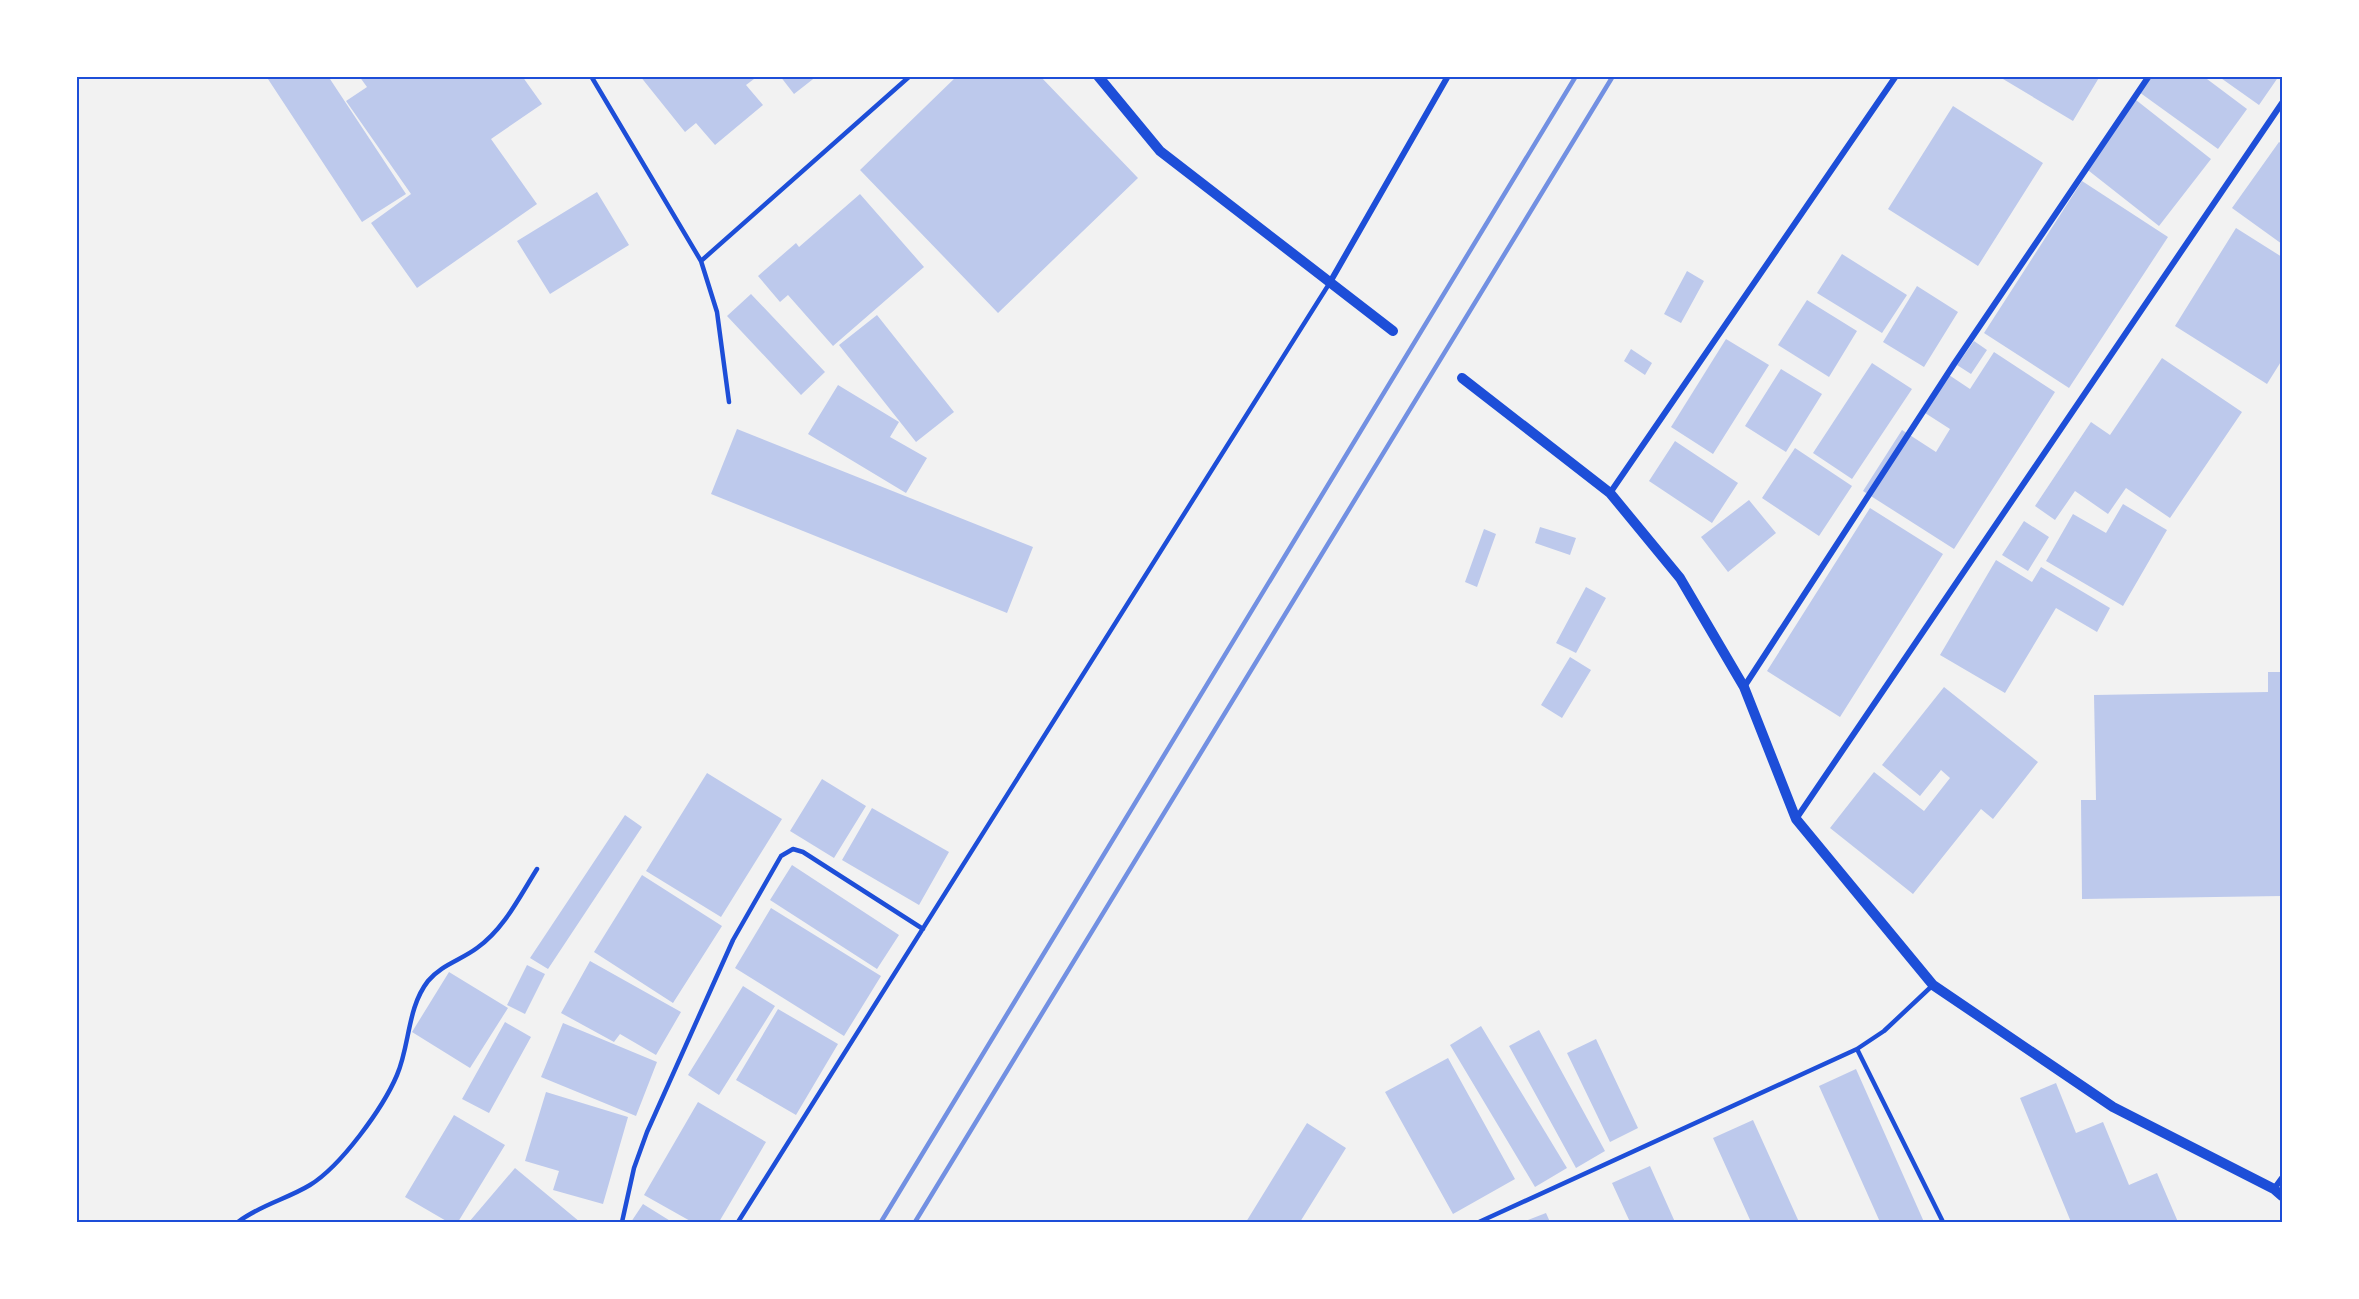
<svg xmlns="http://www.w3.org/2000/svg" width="2359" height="1299" font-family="'DM Sans',sans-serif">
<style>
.building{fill:#bdc9ec}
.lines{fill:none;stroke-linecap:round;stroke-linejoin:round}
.service{stroke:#1d4ed8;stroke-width:4.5}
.minor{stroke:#1d4ed8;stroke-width:6}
.tertiary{stroke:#1d4ed8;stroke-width:10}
.rail{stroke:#7290e2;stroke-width:4.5}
.neatline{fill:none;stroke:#1d4ed8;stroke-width:2}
</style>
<rect width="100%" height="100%" fill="#f2f2f2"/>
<path class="building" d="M266,76H328L406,194L362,222Z
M359,76H522L542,104L491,139L537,204L417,288L371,223L411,194L346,101L367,87Z
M640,76H752L754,79L746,85L763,105L715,145L696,123L685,132Z
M780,76H817L794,94Z
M957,76H1040L1138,178L998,313L860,170Z
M1998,76H2100L2073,121Z
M2150,76H2203L2247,109L2218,149L2139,92Z
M2218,76H2279L2259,105Z
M2136,100L2211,159L2159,226L2084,167Z
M1953,106L2043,163L1978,266L1888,209Z
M2279,142L2282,144V244L2232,208Z
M2082,181L2168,237L2069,388L1984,333Z
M597,192L629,245L550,294L517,241Z
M860,194L924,267L833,346L788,295L780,302L758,276L796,243L799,247Z
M2236,228L2282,257V360L2267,384L2175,326Z
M1842,254L1907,295L1882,333L1817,293Z
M1687,271L1704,281L1681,323L1664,314Z
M1917,286L1958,312L1924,367L1883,342Z
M751,294L825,372L801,395L727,316Z
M1807,300L1857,331L1829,377L1778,345Z
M877,315L954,412L916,442L839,345Z
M1726,339L1769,365L1713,454L1671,427Z
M1974,341L1987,350L1971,374L1957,365Z
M1631,349L1652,363L1645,375L1624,361Z
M1994,352L2055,392L1954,549L1863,491L1902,430L1936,452L1950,429L1922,411L1946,373L1970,389Z
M2162,358L2242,412L2170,518L2126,488L2108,514L2075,491L2055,520L2035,506L2091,422L2110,435Z
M1872,363L1912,389L1852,479L1813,453Z
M1781,369L1822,394L1786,452L1745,426Z
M838,385L899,422L890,437L927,458L906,493L808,434Z
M737,429L1033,547L1007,613L711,494Z
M1675,441L1738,483L1712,523L1649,481Z
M1795,448L1852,486L1819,536L1762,498Z
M1749,500L1776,533L1728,572L1701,537Z
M2123,504L2167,530L2123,606L2046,561L2073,514L2106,533Z
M1870,508L1943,554L1840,717L1767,671Z
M2024,521L2049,537L2028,571L2002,555Z
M1540,527L1576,538L1570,555L1535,543Z
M1484,529L1496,534L1477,587L1465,582Z
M1996,560L2032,582L2041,567L2110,608L2097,632L2056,608L2005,693L1940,655Z
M1586,587L1606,598L1576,653L1556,643Z
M1570,657L1591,670L1562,718L1541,705Z
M2268,672H2282V896L2082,899L2081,800H2096L2094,695L2268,692Z
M1944,687L2038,762L1993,819L1981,809L1913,894L1830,828L1874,772L1924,811L1950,778L1941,770L1920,796L1882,765Z
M707,773L782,819L721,917L646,871Z
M822,779L866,806L834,858L790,831Z
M872,808L949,852L919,905L842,860Z
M625,815L642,827L548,969L530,958Z
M792,865L899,935L877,969L770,900Z
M642,875L722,926L673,1003L594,952Z
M771,908L881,976L844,1036L735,968Z
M590,961L681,1012L656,1055L620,1034L614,1042L561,1013Z
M527,965L545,974L525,1014L507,1005Z
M449,972L508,1008L470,1068L412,1032Z
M743,986L775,1006L719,1095L688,1075Z
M778,1009L838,1044L796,1115L736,1080Z
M505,1022L531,1037L489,1113L462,1099Z
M563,1023L657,1062L636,1116L541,1077Z
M1481,1026L1567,1168L1535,1187L1450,1045Z
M1539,1030L1605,1151L1576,1168L1509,1046Z
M1596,1039L1638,1128L1610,1142L1567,1053Z
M1448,1058L1515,1179L1453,1214L1385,1092Z
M1856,1069L1924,1222H1880L1819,1086Z
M2056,1083L2076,1133L2103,1122L2129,1185L2157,1173L2178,1222H2071L2020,1098Z
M546,1092L628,1117L603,1204L553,1190L559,1171L525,1161Z
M698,1102L766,1142L719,1222H692L644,1195Z
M454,1115L505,1145L458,1222H448L405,1197Z
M1753,1120L1799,1222H1751L1713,1138Z
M1307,1123L1346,1148L1300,1222H1246Z
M1650,1166L1675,1222H1630L1612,1183Z
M515,1168L580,1222H469Z
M643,1204L672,1222H631Z
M1546,1213L1550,1222H1523Z"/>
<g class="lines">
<path class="service" d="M591,76L701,261L717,312L729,402
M701,261L910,76
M1857,1049L1943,1222
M238,1222C260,1205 287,1199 310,1185C341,1166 383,1108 397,1075C410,1045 407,1008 428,981C441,965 461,960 477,948C504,929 520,896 537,869
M622,1222L634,1168L647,1132L733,940L781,856L793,849L803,852L923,929
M738,1222L1329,284
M1479,1222L1857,1049L1884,1031L1933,985"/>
<path class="minor" d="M1329,284L1448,76
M1610,493L1896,76
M1744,687L1954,364L2149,76
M1796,819L2282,103
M2274,1189L2282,1178"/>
<path class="tertiary" d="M1098,76L1160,151L1393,331
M1462,378L1610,493L1680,578L1744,687L1796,819L1933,985L2113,1107L2274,1189L2282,1196"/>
<path class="rail" d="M881,1222L1576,76
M915,1222L1613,76"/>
</g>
<rect width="2359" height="1299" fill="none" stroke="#ffffff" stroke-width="156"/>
<rect x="78" y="78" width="2203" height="1143" class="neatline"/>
</svg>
